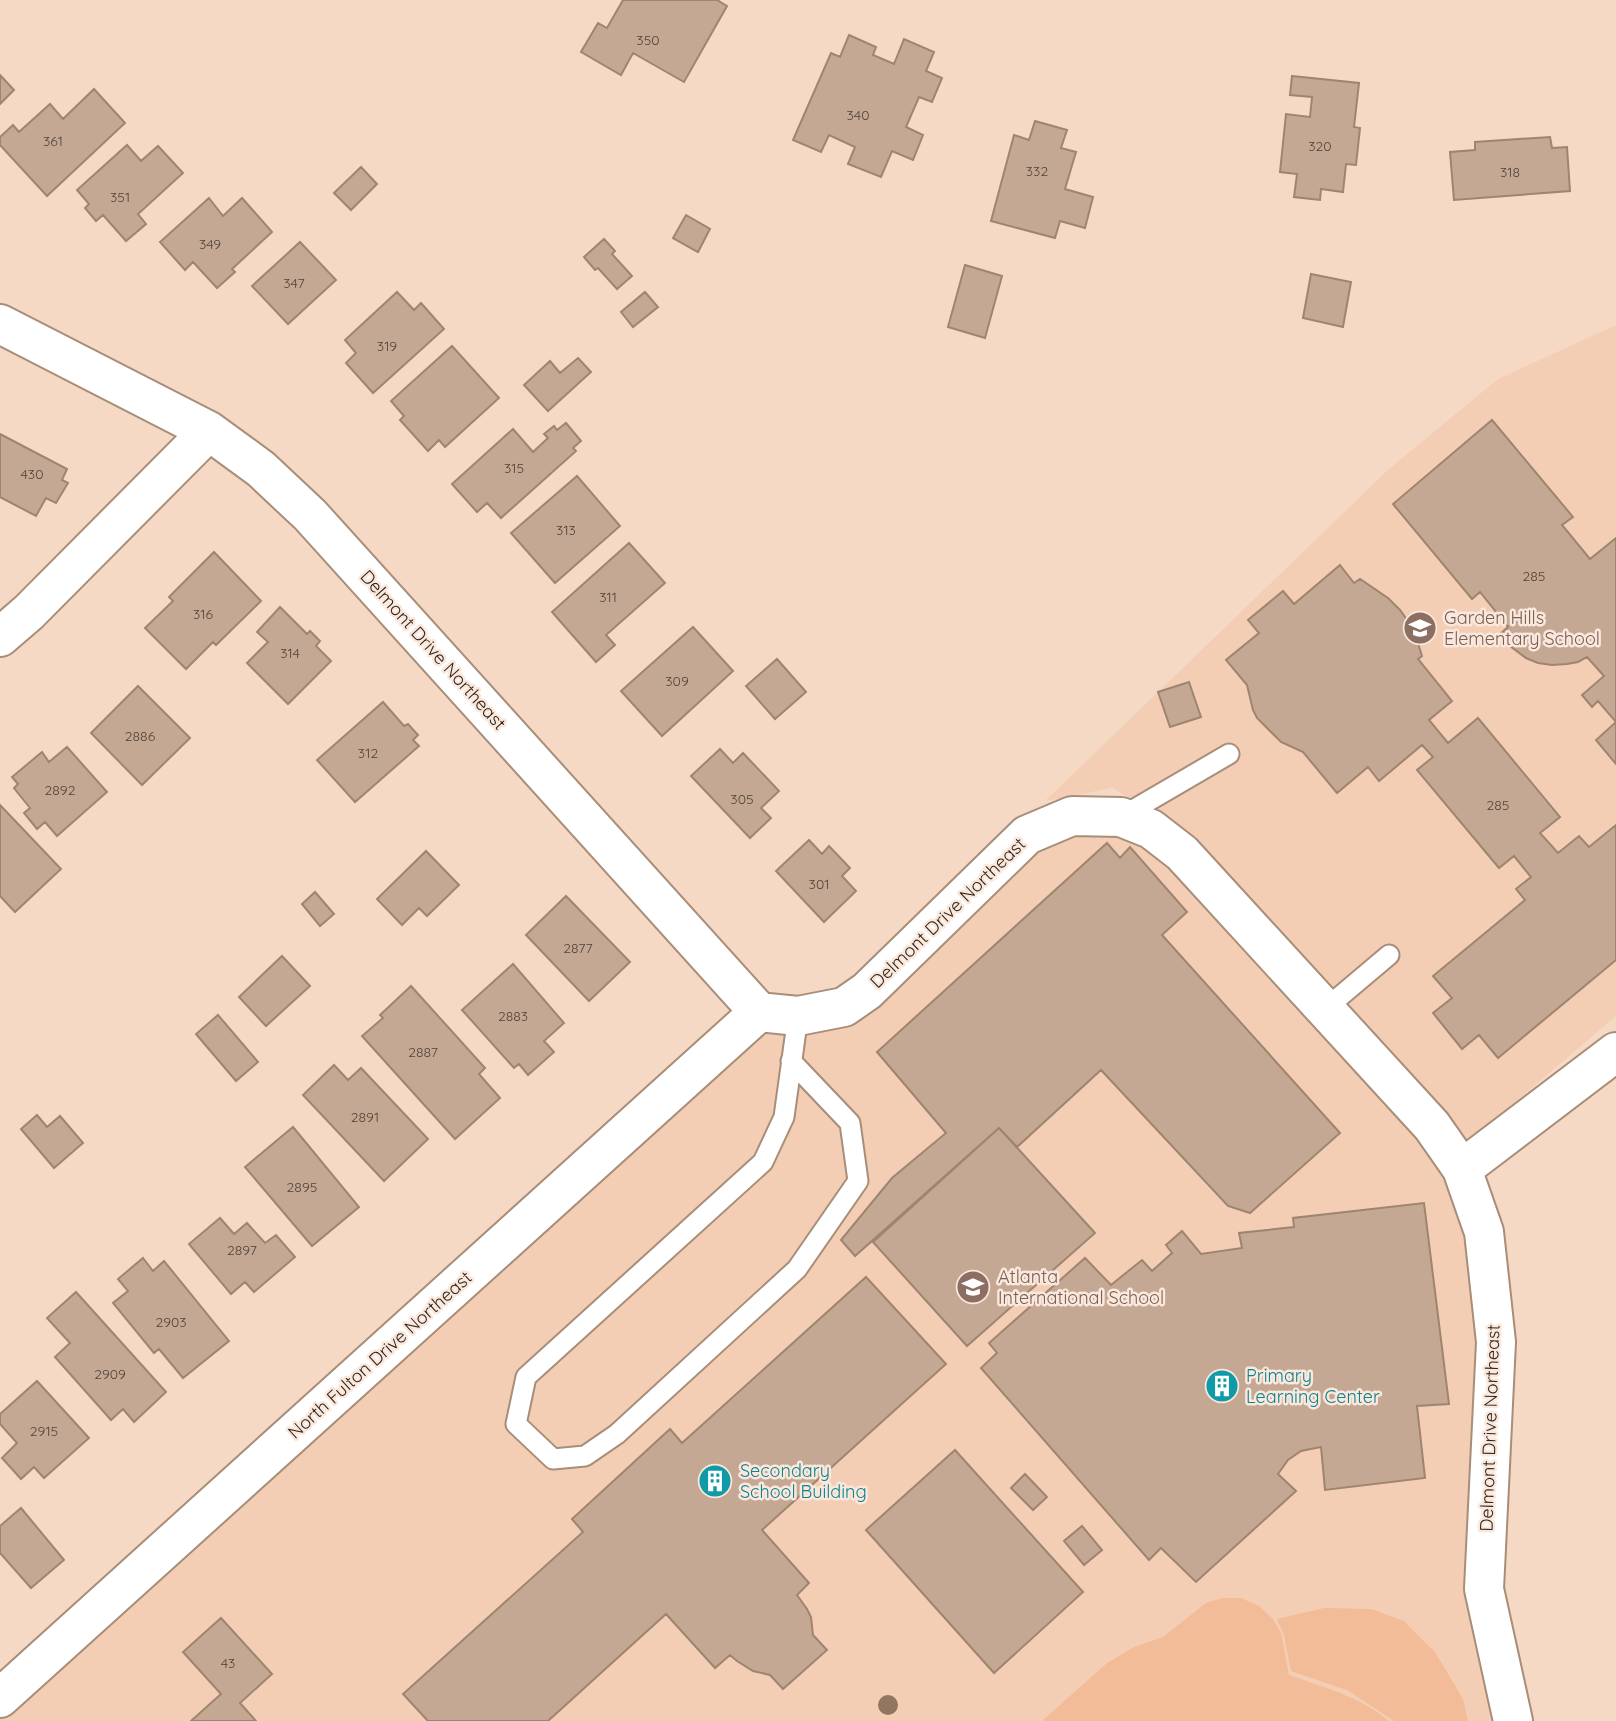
<svg xmlns="http://www.w3.org/2000/svg" width="1616" height="1721" font-family="Quicksand,sans-serif">
<style>
.built{fill:#f3ceb5}
.green{fill:#f1bc97}
.building{fill:#c5a894;stroke:#9f8470;stroke-width:2}
.lines{fill:none;stroke-linecap:round;stroke-linejoin:round}
.lane-casing{stroke:#a88d79;stroke-width:23}
.street-casing{stroke:#a88d79;stroke-width:42}
.lane{stroke:#fff;stroke-width:19}
.street{stroke:#fff;stroke-width:38}
.tree{fill:#927660}
.labels{text-anchor:middle;stroke-width:5;stroke-linejoin:round;paint-order:stroke}
.number-label{font-size:14px;fill:#544439}
.education-label{font-size:18px;fill:#785e54;stroke:#fbe8dc;text-anchor:start}
.street-label{font-size:18px;fill:#2e231b;stroke:#fbe8dc}
.culture-label{font-size:18px;fill:#0d838f;stroke:#fbe8dc;text-anchor:start}
</style>
<rect width="100%" height="100%" fill="#f6d9c4"/>
<path class="built" d="M1616,325V1016L1465,1145L1174,822L1112,788L1045,801L1390,468L1498,379Z
M1121,817L1432,1126L1484,1232V1589L1513,1721H0V1709L759,1012L844,1007L1027,835Z"/>
<path class="green" d="M1223,1598H1241L1259,1606L1273,1619L1281,1633L1289,1675C1323,1687 1361,1697 1389,1721H1042L1107,1663L1134,1647L1163,1637L1206,1603Z
M1324,1608L1371,1609L1404,1621L1435,1652L1463,1699L1468,1721H1394L1347,1690L1291,1671L1284,1635L1277,1619Z"/>
<path class="building" d="M623,0H717L727,6L684,82L633,53L621,75L581,52L598,23L607,28Z
M849,35L876,47L873,55L894,64L904,39L934,52L926,71L942,78L932,102L919,97L906,127L923,135L913,160L892,151L881,177L848,164L855,147L829,135L821,152L793,140L831,53L840,57Z
M0,75L14,90L0,104Z
M1292,76L1359,83L1354,127L1360,128L1356,165L1346,164L1343,192L1321,189L1320,200L1294,197L1297,174L1280,172L1286,114L1310,117L1312,97L1290,95Z
M94,89L125,123L47,196L0,145V137L13,125L19,132L50,104L63,119Z
M1035,121L1067,130L1061,148L1076,152L1065,189L1093,197L1085,228L1060,221L1055,238L991,221L1014,135L1029,140Z
M1550,137L1552,148L1567,147L1570,191L1454,200L1450,152L1475,150V142Z
M127,145L141,161L158,146L183,173L138,214L146,224L126,241L103,215L96,221L85,208L89,204L77,190Z
M361,167L377,184L351,210L334,193Z
M209,198L223,216L242,198L272,232L232,269L235,272L217,288L193,262L185,270L160,242Z
M686,215L710,229L698,252L673,238Z
M604,239L615,251L612,254L632,276L617,289L598,268L595,270L584,257Z
M300,242L336,280L288,324L252,286Z
M965,265L1002,276L985,338L948,327Z
M1311,274L1351,282L1343,327L1303,318Z
M397,292L414,310L421,303L444,329L373,393L346,363L356,353L345,340Z
M645,292L658,307L633,327L621,312Z
M452,346L499,398L445,447L439,440L428,451L400,420L404,416L391,401Z
M578,358L591,372L548,411L524,385L550,361L560,373Z
M1492,420L1573,517L1562,525L1590,559L1616,538V722L1598,701L1592,707L1582,695L1604,676L1587,657L1578,662L1567,664L1552,665L1538,663L1526,658L1506,643L1500,634L1508,627L1480,592L1472,599L1393,504Z
M566,423L581,441L573,448L576,451L501,518L487,503L477,512L452,484L513,429L533,452L548,438L544,434L554,426L557,430Z
M0,434L67,469L62,480L68,483L56,503L46,498L36,516L0,497Z
M577,476L620,526L555,583L511,533Z
M629,543L665,583L606,635L615,645L596,662L552,612Z
M214,552L261,601L216,645L213,642L186,669L145,628L173,601L169,597Z
M1340,565L1354,583L1360,579L1388,598L1400,610L1410,624L1417,640L1422,656L1418,659L1452,701L1429,720L1448,743L1478,718L1560,817L1540,833L1558,853L1579,836L1589,847L1616,825V960L1498,1058L1479,1035L1462,1049L1433,1013L1452,998L1433,976L1525,900L1516,889L1531,877L1514,856L1499,868L1417,770L1433,757L1422,745L1379,781L1368,767L1337,793L1303,752L1281,742L1257,718L1253,710L1247,685L1226,660L1259,633L1248,620L1283,591L1294,604Z
M280,607L307,634L310,631L320,641L316,646L331,661L288,704L247,663L268,642L257,632Z
M693,627L733,671L662,736L621,691Z
M777,659L806,692L775,719L746,686Z
M1189,682L1201,717L1170,727L1158,692Z
M138,686L190,738L142,785L91,733Z
M383,702L404,726L408,724L418,735L413,740L419,746L355,802L317,760Z
M1616,722V764L1596,740Z
M67,747L107,792L57,836L45,822L37,829L24,813L30,808L14,788L18,784L12,777L42,752L49,762Z
M720,749L733,763L743,753L779,791L761,808L771,818L750,838L691,776Z
M0,805L61,869L15,912L0,896Z
M809,840L822,854L829,846L850,868L842,876L856,891L824,922L776,871Z
M1107,843L1120,858L1130,847L1187,912L1162,935L1340,1133L1250,1213L1228,1206L1101,1070L1017,1147L999,1128L855,1256L841,1240L892,1178L946,1133L877,1052Z
M426,851L459,885L427,916L419,908L402,925L377,899Z
M315,892L334,914L320,926L302,904Z
M566,896L630,962L589,1001L526,935Z
M282,956L310,986L266,1026L239,997Z
M513,964L564,1023L544,1041L554,1052L528,1075L519,1064L514,1068L462,1010Z
M411,986L485,1068L479,1074L500,1098L455,1139L362,1036L383,1018L380,1015Z
M218,1015L258,1062L236,1081L196,1034Z
M334,1065L348,1080L361,1068L428,1139L384,1181L303,1095Z
M37,1115L47,1127L60,1116L83,1143L54,1168L21,1129Z
M293,1127L359,1207L312,1246L245,1167Z
M999,1128L1095,1233L967,1346L873,1242Z
M1424,1203L1449,1404L1417,1406L1425,1478L1325,1490L1321,1447L1301,1451L1288,1460L1278,1474L1296,1491L1196,1582L1161,1548L1149,1560L981,1368L997,1353L989,1343L1085,1258L1111,1285L1142,1260L1152,1271L1172,1253L1166,1245L1182,1231L1201,1254L1242,1248L1239,1233L1294,1227L1293,1218Z
M220,1218L234,1234L247,1223L265,1243L276,1235L295,1257L254,1292L245,1282L231,1294L189,1244Z
M143,1258L153,1271L164,1261L229,1341L183,1378L159,1349L154,1353L113,1303L128,1291L118,1279Z
M866,1277L946,1364L762,1530L809,1583L797,1595L807,1609L811,1617L813,1635L827,1650L783,1689L770,1675L753,1671L737,1661L730,1655L715,1668L666,1614L548,1721H428L403,1694L583,1532L572,1519L670,1429L682,1443Z
M76,1292L166,1392L134,1422L123,1409L111,1420L55,1357L70,1343L47,1318Z
M37,1381L89,1438L44,1478L34,1467L21,1479L2,1458L17,1443L0,1424V1414Z
M955,1450L1083,1592L994,1673L866,1530Z
M1025,1474L1047,1497L1033,1510L1011,1488Z
M21,1508L64,1560L31,1588L0,1553V1526Z
M1082,1526L1102,1550L1084,1565L1064,1541Z
M221,1618L272,1674L240,1703L256,1721H191L221,1694L183,1652Z"/>
<g class="lines">
<defs>
<path id="lane" d="M1121,817L1229,754
M1325,1009L1389,955
M791,1061L850,1123L858,1181L797,1269L617,1434L585,1456L553,1459L516,1424L526,1377L763,1162L784,1117L798,1016"/>
<path id="street" d="M0,324L209,431L261,469L310,515L759,1012L798,1016L844,1007L867,991L1027,835L1072,816L1121,817L1151,829L1182,853L1432,1126L1462,1169L1484,1232L1496,1342L1484,1589L1513,1721
M0,637L29,612L209,431
M1462,1169L1616,1052
M0,1698L759,1012"/>
</defs>
<use href="#lane" class="lane-casing"/>
<use href="#street" class="street-casing"/>
<use href="#lane" class="lane"/>
<use href="#street" class="street"/>
</g>
<circle class="tree" cx="888" cy="1705" r="10"/>
<defs>
<symbol id="school-disc" viewBox="-11 -11 22 22"><circle r="9.5" fill="#8d6e63" stroke="#fbe8dc"/><path d="M0-5L7-2L0 1L-7-2ZM-4 1L0 2.5L4 1V4Q0 6-4 4Z" fill="#fff"/></symbol>
<symbol id="building-disc" viewBox="-11 -11 22 22"><circle r="9.5" fill="#0f9aa8" stroke="#fbe8dc"/><path d="M-4-6H4V6H1V3H-1V6H-4ZM-2.5-4.3h1.7v1.8h-1.7ZM.8-4.3h1.7v1.8H.8ZM-2.5-1h1.7V.8h-1.7ZM.8-1h1.7V.8H.8Z" fill="#fff"/></symbol>
</defs>
<g fill-rule="evenodd">
<use href="#school-disc" x="1401" y="609" width="38" height="38"/>
<use href="#school-disc" x="954" y="1268" width="38" height="38"/>
<use href="#building-disc" x="1203" y="1367" width="38" height="38"/>
<use href="#building-disc" x="696" y="1462" width="38" height="38"/>
</g>
<g class="labels">
<g class="number-label">
<text x="648" y="45">350</text>
<text x="858" y="120">340</text>
<text x="53" y="146">361</text>
<text x="1320" y="151">320</text>
<text x="1037" y="176">332</text>
<text x="1510" y="177">318</text>
<text x="120" y="202">351</text>
<text x="210" y="249">349</text>
<text x="294" y="288">347</text>
<text x="387" y="351">319</text>
<text x="514" y="473">315</text>
<text x="32" y="479">430</text>
<text x="566" y="535">313</text>
<text x="1534" y="581">285</text>
<text x="608" y="602">311</text>
<text x="203" y="619">316</text>
<text x="290" y="658">314</text>
<text x="677" y="686">309</text>
<text x="140" y="741">2886</text>
<text x="368" y="758">312</text>
<text x="60" y="795">2892</text>
<text x="742" y="804">305</text>
<text x="1498" y="810">285</text>
<text x="819" y="889">301</text>
<text x="578" y="953">2877</text>
<text x="513" y="1021">2883</text>
<text x="423" y="1057">2887</text>
<text x="365" y="1122">2891</text>
<text x="302" y="1192">2895</text>
<text x="242" y="1255">2897</text>
<text x="171" y="1327">2903</text>
<text x="110" y="1379">2909</text>
<text x="44" y="1436">2915</text>
<text x="228" y="1668">43</text>
</g>
<g class="education-label">
<text x="1444" y="624">Garden Hills<tspan x="1444" dy="21">Elementary School</tspan></text>
<text x="998" y="1283">Atlanta<tspan x="998" dy="21">International School</tspan></text>
</g>
<g class="street-label">
<text transform="translate(433 650) rotate(48)" y="6">Delmont Drive Northeast</text>
<text transform="translate(948 913) rotate(-44)" y="6">Delmont Drive Northeast</text>
<text transform="translate(380 1355) rotate(-42)" y="6">North Fulton Drive Northeast</text>
<text transform="translate(1490 1428) rotate(-88)" y="6">Delmont Drive Northeast</text>
</g>
<g class="culture-label">
<text x="1246" y="1382">Primary<tspan x="1246" dy="21">Learning Center</tspan></text>
<text x="740" y="1477">Secondary<tspan x="740" dy="21">School Building</tspan></text>
</g>
</g>
</svg>
